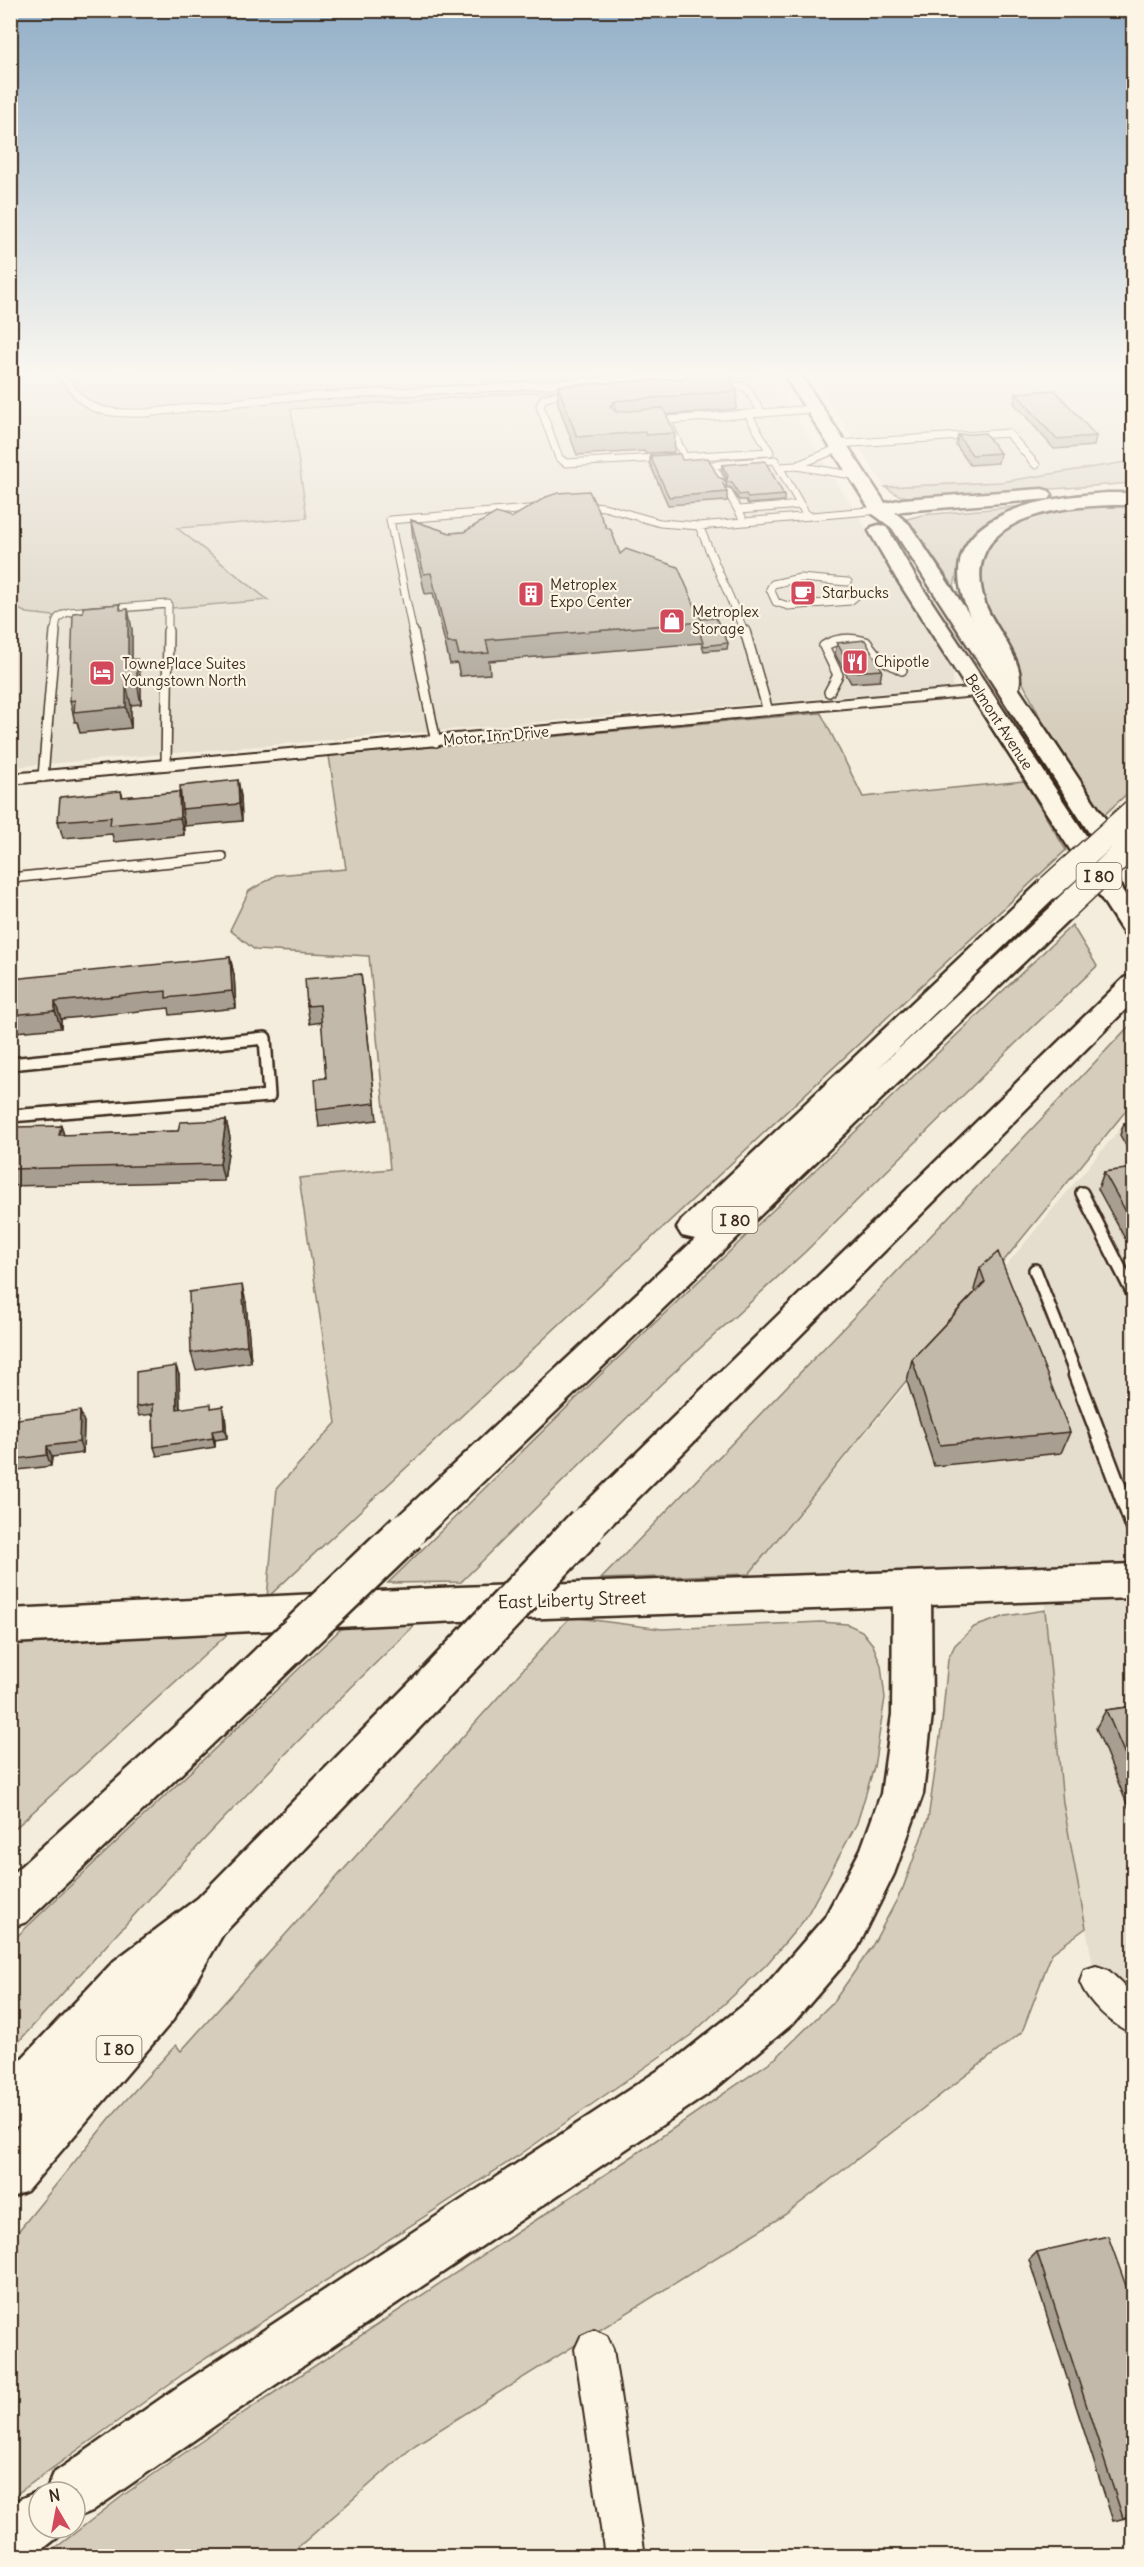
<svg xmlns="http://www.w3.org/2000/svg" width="1144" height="2567" font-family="Delius,sans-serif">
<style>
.built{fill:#e5ddce}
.green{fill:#d6cdbd;stroke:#887c6e;stroke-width:1.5}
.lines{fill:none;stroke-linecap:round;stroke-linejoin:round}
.lane-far3-casing{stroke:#3b2a1e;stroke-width:9}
.lane-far2-casing{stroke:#3b2a1e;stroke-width:12}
.lane-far1-casing{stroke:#3b2a1e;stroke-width:16}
.lane-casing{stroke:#3b2a1e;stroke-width:19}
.street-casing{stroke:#3b2a1e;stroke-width:4}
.secondary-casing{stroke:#3b2a1e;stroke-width:5}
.highway-casing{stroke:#3b2a1e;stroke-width:5}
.lane-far3{stroke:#fcf5e5;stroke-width:7}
.lane-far2{stroke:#fcf5e5;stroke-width:9}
.lane-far1{stroke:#fcf5e5;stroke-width:11}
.lane{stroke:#fcf5e5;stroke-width:14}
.street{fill:#fcf5e5;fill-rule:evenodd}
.secondary{fill:#fcf5e5;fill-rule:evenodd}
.highway{fill:#fcf5e5;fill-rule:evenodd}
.highway-bridge-far1-casing{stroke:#3b2a1e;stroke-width:27;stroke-linecap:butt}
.highway-bridge-casing{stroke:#3b2a1e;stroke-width:44;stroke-linecap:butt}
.highway-bridge-far1{stroke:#fcf5e5;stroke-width:24}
.highway-bridge{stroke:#fcf5e5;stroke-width:39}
.wall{fill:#a89f92;stroke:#3b2a1e;stroke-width:1.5}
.shaded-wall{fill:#888277;stroke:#3b2a1e;stroke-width:1.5}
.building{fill:#c3b9aa;stroke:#3b2a1e;stroke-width:1.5}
.labels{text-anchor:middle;stroke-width:4.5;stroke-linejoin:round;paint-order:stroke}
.far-poi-label{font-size:15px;fill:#3b2a1e;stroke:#fcf5e5;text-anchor:start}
.far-street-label{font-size:15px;fill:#3b2a1e;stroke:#fcf5e5}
.shield{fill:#fcf5e5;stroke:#75675a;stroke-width:1.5}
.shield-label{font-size:16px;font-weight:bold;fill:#3b2a1e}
.street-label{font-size:18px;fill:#3b2a1e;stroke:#fcf5e5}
</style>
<rect width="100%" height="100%" fill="#f4eddd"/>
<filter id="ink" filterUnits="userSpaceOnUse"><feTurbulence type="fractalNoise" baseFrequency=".0167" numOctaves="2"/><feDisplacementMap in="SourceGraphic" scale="12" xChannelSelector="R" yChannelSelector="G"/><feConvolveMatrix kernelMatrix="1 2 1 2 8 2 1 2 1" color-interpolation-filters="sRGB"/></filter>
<g filter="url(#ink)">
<path class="built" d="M810,372H1133V461L1001,482L885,487Z
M771,376L954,670L952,687L11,767L10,606L21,611L267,600L176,528L307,518L291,409Z
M1133,1113V2018L1096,1982L1063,1803L1043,1585L731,1595Z"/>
<path class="green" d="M10,372H769L771,376L291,409L307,518L177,528L268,600L62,617L27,613L11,606Z
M1133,461V483L918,499L898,495L885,487L1001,482Z
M1133,503V788L1103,816L1050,737L980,597C979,589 977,581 978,574C985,505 1083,504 1133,503Z
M1024,506C978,523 963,537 954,587L907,519L922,515Z
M821,713L863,797L1024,781L1066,850L267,1598L277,1488L336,1423L299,1178L390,1169L369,956L255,950L230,930L249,891L276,875L346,869L329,756Z
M1072,925L1097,966L1014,1045L805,1252L660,1385L461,1582L388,1583L597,1378Z
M1133,1022V1102L749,1574L601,1579L850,1321Z
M1045,1610L1063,1803L1086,1928L1052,1953L1022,2032L786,2214L415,2445L288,2556H45L125,2494L222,2427L636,2154L777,2057L834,2001L871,1948L903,1888L928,1819L942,1723L948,1659L955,1645L974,1627L1006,1616Z
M570,1617L662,1629L821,1622L847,1624L862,1631L873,1645L881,1665L885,1698L874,1767L857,1823L805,1919L766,1965L691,2035L518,2156L197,2364L11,2498V2240L115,2112L176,2045L181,2051Z
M416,1624C274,1760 143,1905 11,2050V1942L344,1626Z
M232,1630L11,1832V1641Z"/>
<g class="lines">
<defs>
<path id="lane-far3" d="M58,372C67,380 72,389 80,398C97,415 123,413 145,413L277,398L505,387L726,372
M716,384L746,387L762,413
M573,394L556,395L543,399L540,406L559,458L566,463L770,452L748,414L814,409
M654,421L748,414
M668,422L685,458
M837,444L1008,433L1036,465
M796,466L839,448
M722,483L713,465L775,460L779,467
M728,492L742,517
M582,505L604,507L660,523L699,526L880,510
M739,510L800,505
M807,516L779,467L796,466L858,476
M699,526L745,633
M848,582L800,578L773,584L770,589L776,602L788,606L850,601L856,596
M55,633C56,620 56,616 69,612L168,604V633
M413,633L390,520L541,508"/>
<path id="lane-far2" d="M413,631L436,742
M745,631L768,711
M829,692L838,675L824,646C837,638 852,638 866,642L878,657L902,670
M166,765L168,631
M43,777L55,631
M10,878L222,857"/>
<path id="lane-far1" d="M10,1064L265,1038L269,1096L10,1116
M1082,1193L1134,1296
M1035,1270L1077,1377"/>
<path id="lane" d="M1076,1375L1134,1528"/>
<path id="street" d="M981,687L987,689L989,692L987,695L10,784V774Z
M1096,1966L1108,1970L1134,1995V2034C1113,2026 1088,2003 1080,1982L1084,1970Z
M594,2330L607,2336L613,2349L645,2556H605L575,2349L581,2336Z"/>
<path id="secondary" d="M782,372H799L887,506L909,524L1134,862V890L1125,888L1121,882L892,528L873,514Z
M879,525L886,527L889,531L916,578L1134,908V937L1125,935L1121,929L896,578L869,531L872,527Z
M1134,1564V1598L459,1621L10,1643V1609L459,1587Z"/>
<path id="highway" d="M1042,489L1049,491L1052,495L1049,499L903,511L880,516L873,514L870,510L873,506L903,499Z
M1108,493H1134V505C1070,504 953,511 986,606C995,629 1032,669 1016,693L1008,695L1000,693C994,684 998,667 990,654C977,628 959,603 959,573C959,507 1060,496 1108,493Z
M1050,879L1059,881L1063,887L1059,893L877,1069L1055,903L1064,901L1073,903L1077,909L1073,915L419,1543L406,1548L393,1543L387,1532L393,1521L695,1239L682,1236L677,1228L682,1220L1041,881Z
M1134,975V1001L599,1537L586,1542L573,1537L567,1526L573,1515L1124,978Z
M912,1573L926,1578L931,1590L932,1714L923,1794L894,1874L857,1949L793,2023L711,2092L220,2422L92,2511L75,2518V2492H46L54,2473L182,2384L677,2058L761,1991L825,1917L861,1849L881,1794L892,1714L893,1590L898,1578Z
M436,1665L450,1670L456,1683L450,1696L223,1934L173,2020L27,2191L10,2198V2137L20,2125L10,2129V2071L114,1961L198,1898L422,1670Z
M209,1702L223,1708L229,1721L223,1734L26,1922L10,1928V1876L195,1708Z
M39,2491L42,2492H39V2528H62L58,2537L34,2556H10V2506L20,2499Z"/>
</defs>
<use href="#lane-far3" class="lane-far3-casing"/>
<use href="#lane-far2" class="lane-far2-casing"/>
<use href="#lane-far1" class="lane-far1-casing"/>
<use href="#lane" class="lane-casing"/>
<use href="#street" class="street-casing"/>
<use href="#secondary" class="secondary-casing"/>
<use href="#highway" class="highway-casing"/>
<use href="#lane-far3" class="lane-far3"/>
<use href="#lane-far2" class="lane-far2"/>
<use href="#lane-far1" class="lane-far1"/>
<use href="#lane" class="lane"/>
<use href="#street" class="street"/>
<use href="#secondary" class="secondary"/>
<use href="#highway" class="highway"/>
<defs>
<path id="highway-bridge-far1" d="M1050,887L1134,811
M1064,909L1134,843"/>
<path id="highway-bridge" d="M436,1683L586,1526
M209,1721L406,1532"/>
</defs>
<use href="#highway-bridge-far1" class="highway-bridge-far1-casing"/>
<use href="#highway-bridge" class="highway-bridge-casing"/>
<use href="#highway-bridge-far1" class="highway-bridge-far1"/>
<use href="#highway-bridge" class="highway-bridge"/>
</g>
<path class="wall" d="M685,374L737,391L736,409L666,415L675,433L674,452L645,453L644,451L577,455L558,404V386L685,378Z
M1016,393L1096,436L1094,446L1054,449L1014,403Z
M958,435L1000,453L998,463L970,465L956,445Z
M650,456L682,460L718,477L727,492V501L668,505L650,464Z
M722,465L784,495V501L748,504L746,500H739L731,488L726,487L727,480L722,470Z
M511,518L606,527L620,554L701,619L728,643L727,649L704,651L701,643L489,661L490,674L460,676L457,663L450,664L433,593L425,594L413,540L411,520L450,533L464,532Z
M120,604L121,610L128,609L132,630V660L141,680V704L131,705V728L80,733L77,722H75L70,701L83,612Z
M837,643L882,670L880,681L851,683L835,654Z
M238,780L241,797L242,821L185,826L183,816L184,835L114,842L112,834L63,838L58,821L121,791L123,797L179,792L181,800Z
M230,957L234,975L236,1008L170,1015L169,1008L61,1019V1028L15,1032L10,1018V1001Z
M361,974L377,1120L319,1127L317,1110L326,1078L322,1022L310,1024L307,1006Z
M226,1120L230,1138L224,1181L10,1186V1141L61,1126L64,1135L178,1131Z
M1134,1122V1160L1120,1135L1124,1123Z
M1134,1168V1255L1098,1189L1104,1172Z
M980,1268L1070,1432L1061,1453L934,1466L907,1381L912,1359L975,1292L974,1290Z
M246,1302L251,1362L196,1370L191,1353Z
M1134,1370V1403L1126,1387Z
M179,1375L180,1409L212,1408L225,1415L227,1438L215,1440V1447L157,1456L154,1447L153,1414L139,1416L136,1407Z
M10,1420L84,1422L83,1453L52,1457L51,1466L10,1471Z
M1134,1706V1821L1096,1728L1106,1710Z
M1037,2252L1134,2308V2516L1113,2521L1029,2260Z"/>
<path class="shaded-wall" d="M615,401V418L610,406Z
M128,609L132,630V681L128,660Z
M137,659L141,680V704L137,683Z
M126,684L131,705V728L126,707Z
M238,780L241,797L242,821L239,804Z
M179,792L183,809H182L183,816L184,835L180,818Z
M230,957L234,975L236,1008L232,991Z
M55,1002L61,1019V1028L55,1011Z
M226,1120L230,1138L224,1181L220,1164Z
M61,1126L67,1144L59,1135Z
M242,1285L246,1302L251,1362L247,1345Z
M10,1352L12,1356L10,1388Z
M176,1366L179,1375L180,1418L177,1409Z
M223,1406L225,1415L227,1438L224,1429Z
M80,1411L84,1422L83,1453L79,1442Z
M212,1431L215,1440V1447L213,1438Z
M47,1446L52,1457L51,1466L47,1455Z"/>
<path class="building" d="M712,372H726L737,391L615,401L610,406L616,412L663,408L675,433L646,435L645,432L577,437L558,386L687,378L685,374Z
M1055,390L1096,436L1056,439L1016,393Z
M985,433L1000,453L972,455L958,435Z
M680,454L682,460L708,458L718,477L725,480L723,484L727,492L669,497L650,456Z
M765,461L784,495L748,498L746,494L739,495L732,482H726L728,476L722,465Z
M589,491L606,527L611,530L620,554L626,549L678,567L702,622L486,640L489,653L459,655L456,643H448L431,573L424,574L411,520L450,533L464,532L496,513L511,518L546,497L558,493Z
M120,604V610L128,609V660L137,659V683L126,684V707L74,712L75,700L70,701L73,613L83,612V607Z
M716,618L728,643L704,646L701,637L702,622L701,619Z
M865,640L882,670L853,672L837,643Z
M238,780L239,804L182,809L180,786Z
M121,791L122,797L179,792L180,818L110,825L111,817L58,821L60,797Z
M230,957L232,991L166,998V991L55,1002V1011L10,1015L12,979Z
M361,974L375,1103L317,1110L315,1079L326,1078L320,1005L307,1006L305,979Z
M226,1120L220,1164L10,1169V1141L14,1127L61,1126L59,1135L178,1131L180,1122Z
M1134,1122V1140L1124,1123Z
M1134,1168V1226L1104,1172Z
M998,1252L1070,1432L940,1445L912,1359L985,1282L980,1268Z
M242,1285L247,1345L191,1353L189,1292Z
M176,1366L177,1409L211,1404V1408L223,1406L224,1429L212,1431L213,1438L154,1447L153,1404L136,1407V1372Z
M80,1411L79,1442L47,1446V1455L10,1460V1420Z
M1134,1706V1776L1106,1710Z
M1108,2236L1134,2308V2515L1123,2518L1037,2252Z"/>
</g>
<linearGradient id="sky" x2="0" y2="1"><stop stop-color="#91aec7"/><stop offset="0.51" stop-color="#faf7f0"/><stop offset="1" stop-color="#faf7f0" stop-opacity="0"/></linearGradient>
<rect width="1144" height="732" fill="url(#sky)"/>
<defs>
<symbol id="cafe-square" viewBox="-11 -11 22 22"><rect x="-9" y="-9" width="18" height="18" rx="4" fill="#d1495b" stroke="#fcf5e5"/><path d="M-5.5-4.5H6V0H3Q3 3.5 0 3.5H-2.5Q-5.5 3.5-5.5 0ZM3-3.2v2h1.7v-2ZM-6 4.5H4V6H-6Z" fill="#fff"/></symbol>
<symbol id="building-square" viewBox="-11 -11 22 22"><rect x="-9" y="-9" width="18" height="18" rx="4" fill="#d1495b" stroke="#fcf5e5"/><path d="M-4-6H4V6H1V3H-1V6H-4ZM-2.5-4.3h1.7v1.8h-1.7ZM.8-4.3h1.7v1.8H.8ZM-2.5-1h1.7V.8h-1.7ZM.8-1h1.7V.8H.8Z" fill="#fff"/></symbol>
<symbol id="shop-square" viewBox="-11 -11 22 22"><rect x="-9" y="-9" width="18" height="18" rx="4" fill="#d1495b" stroke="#fcf5e5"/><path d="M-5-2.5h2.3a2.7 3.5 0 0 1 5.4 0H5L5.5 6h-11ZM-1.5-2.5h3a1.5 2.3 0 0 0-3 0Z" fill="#fff"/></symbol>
<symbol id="restaurant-square" viewBox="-11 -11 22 22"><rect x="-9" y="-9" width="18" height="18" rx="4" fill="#d1495b" stroke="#fcf5e5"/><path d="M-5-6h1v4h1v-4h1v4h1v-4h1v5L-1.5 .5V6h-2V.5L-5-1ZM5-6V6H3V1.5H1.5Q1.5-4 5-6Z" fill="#fff"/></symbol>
<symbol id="hotel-square" viewBox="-11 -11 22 22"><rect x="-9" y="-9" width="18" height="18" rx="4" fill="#d1495b" stroke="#fcf5e5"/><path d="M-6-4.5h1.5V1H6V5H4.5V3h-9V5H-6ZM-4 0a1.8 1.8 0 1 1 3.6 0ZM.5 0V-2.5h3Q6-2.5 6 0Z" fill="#fff"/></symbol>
</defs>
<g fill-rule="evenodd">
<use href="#cafe-square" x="788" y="578" width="30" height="30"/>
<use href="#building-square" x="516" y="579" width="30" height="30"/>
<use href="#shop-square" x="657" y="606" width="30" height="30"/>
<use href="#restaurant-square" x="840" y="647" width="30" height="30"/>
<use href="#hotel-square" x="87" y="658" width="30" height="30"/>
</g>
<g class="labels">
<g class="far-poi-label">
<text x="550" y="590">Metroplex<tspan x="550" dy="17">Expo Center</tspan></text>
<text x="822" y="598">Starbucks</text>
<text x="692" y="617">Metroplex<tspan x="692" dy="17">Storage</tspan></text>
<text x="874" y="667">Chipotle</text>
<text x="122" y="669">TownePlace Suites<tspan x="122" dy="17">Youngstown North</tspan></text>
</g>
<g class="far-street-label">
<text transform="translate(999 722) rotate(57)" y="5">Belmont Avenue</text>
<text transform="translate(496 736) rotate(-5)" y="5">Motor Inn Drive</text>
</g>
<g class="shield">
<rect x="1076.5" y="863" width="45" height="26" rx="4.5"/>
<rect x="712.5" y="1207" width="45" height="26" rx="4.5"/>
<rect x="96.5" y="2036" width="45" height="26" rx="4.5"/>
</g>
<g class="shield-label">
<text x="1099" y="882">I 80</text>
<text x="735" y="1226">I 80</text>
<text x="119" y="2055">I 80</text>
</g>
<g class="street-label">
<text transform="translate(572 1600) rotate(-2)" y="6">East Liberty Street</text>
</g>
</g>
<rect width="1144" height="2567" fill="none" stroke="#fcf5e5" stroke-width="36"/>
<rect x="18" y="18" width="1108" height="2531" fill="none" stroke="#3b2a1e" stroke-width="2" filter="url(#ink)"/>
<g transform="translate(57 2510) rotate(350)"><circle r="28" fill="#fcf5e5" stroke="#afa495" stroke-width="1.5"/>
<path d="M0-4.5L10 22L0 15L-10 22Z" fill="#d1495b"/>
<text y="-9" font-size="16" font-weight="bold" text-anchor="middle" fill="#3b2a1e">N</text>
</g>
</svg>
